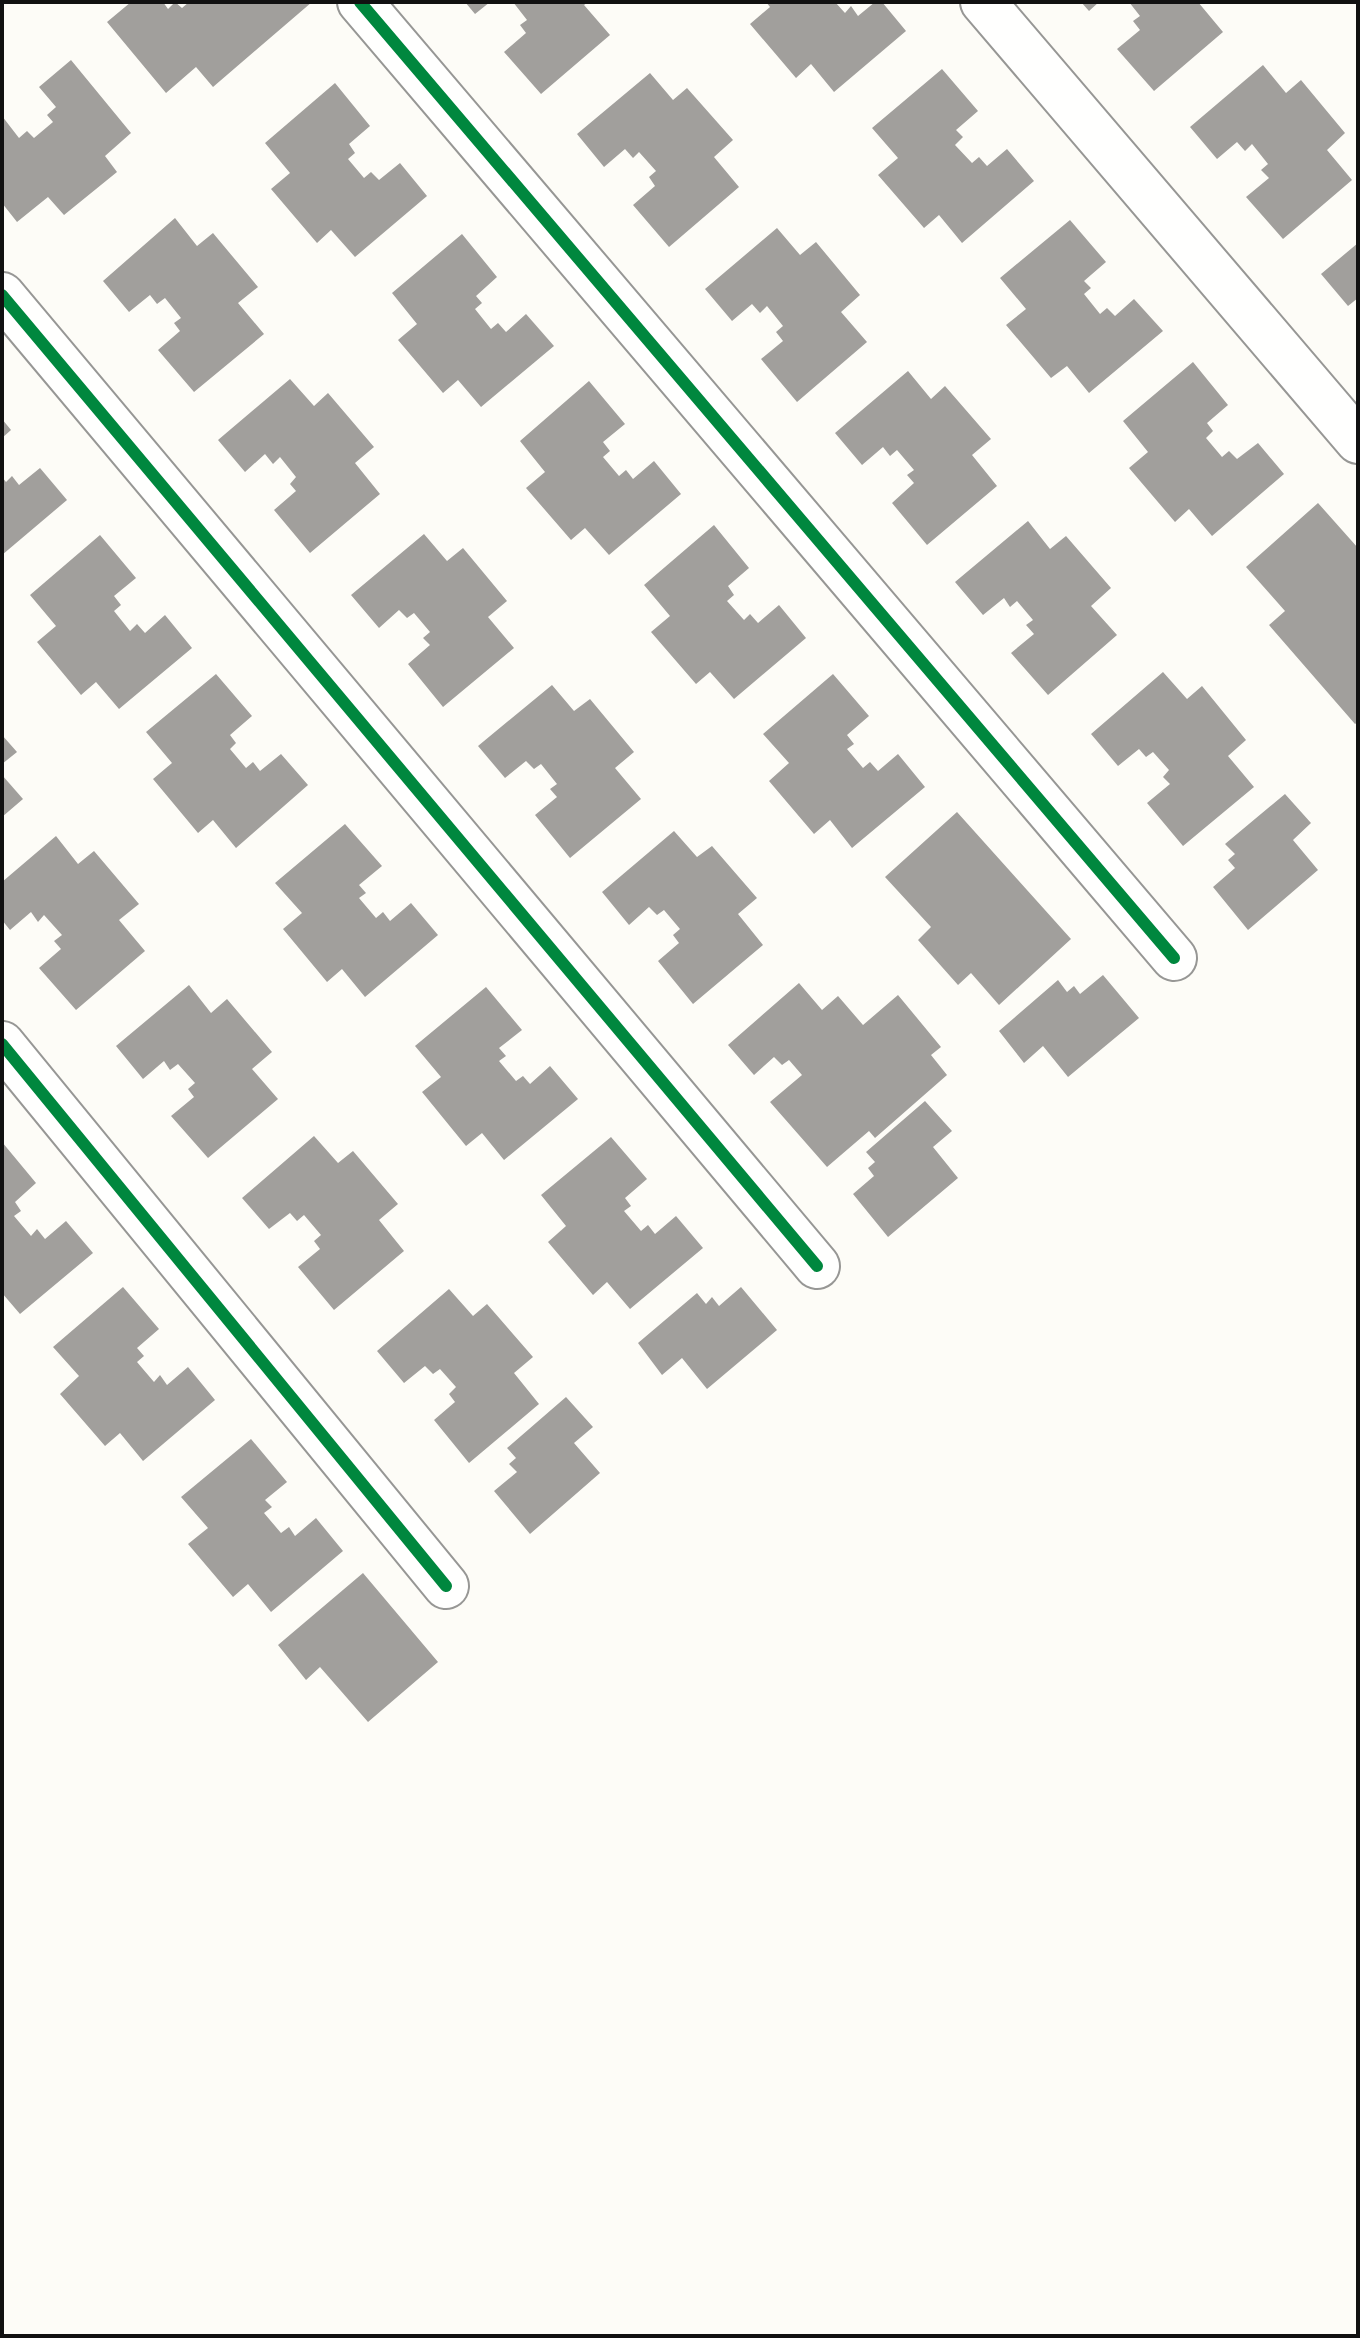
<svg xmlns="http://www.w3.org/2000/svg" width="1360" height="2338" font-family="'Zilla Slab',serif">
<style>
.building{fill:#a19f9c}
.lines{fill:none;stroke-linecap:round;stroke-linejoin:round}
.street-casing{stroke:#979795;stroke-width:48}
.street{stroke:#fffffe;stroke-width:44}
.cycleway-casing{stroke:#fff;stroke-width:17}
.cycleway{stroke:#00873e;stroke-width:12}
</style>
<rect width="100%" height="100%" fill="#fdfcf7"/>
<path class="building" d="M131,2H163L168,9L175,2L182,8L189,2H312L213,87L196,67L166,93L107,22Z
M465,2H490L475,14Z
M513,2H588L584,5L610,35L541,94L504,52L526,33L520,25L527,20Z
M766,2H835L845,13L851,6L858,16L875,2H882L906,31L834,92L811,64L796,78L750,24L770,7Z
M1081,2H1099L1089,11Z
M1129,2H1198L1223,32L1154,91L1117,49L1140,30L1133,21L1140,16Z
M71,60L131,133L105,156L117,172L64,215L48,197L17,222L2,203V116L19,138L27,131L34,138L53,122L47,115L56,107L39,87Z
M1263,65L1286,93L1301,80L1345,133L1327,150L1352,180L1283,239L1246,197L1269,178L1261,170L1268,164L1252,144L1245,151L1237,142L1217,159L1190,127Z
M942,69L978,111L956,130L963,137L955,145L972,163L979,157L987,166L1007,149L1034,181L962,243L939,215L924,228L878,175L898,158L872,128Z
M650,73L673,100L687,88L733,140L714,157L739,187L669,247L633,205L655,186L649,177L656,171L639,152L633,158L625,149L604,167L577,134Z
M335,83L370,126L349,144L355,153L348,159L364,178L371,172L379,180L400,163L427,196L355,257L331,230L317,243L271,189L290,173L265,143Z
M175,218L197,246L213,233L258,287L238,303L264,334L194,392L158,350L180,331L174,323L181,318L165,298L157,304L150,295L129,312L103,281Z
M1070,220L1106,262L1084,281L1091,288L1084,294L1100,314L1107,308L1115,316L1134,299L1163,331L1089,393L1067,366L1051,378L1006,325L1026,309L1000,278Z
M777,228L800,255L816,242L860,295L841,312L867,342L797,402L761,359L783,341L776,332L783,326L767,306L760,313L752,304L732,321L705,289Z
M462,234L497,277L476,296L482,303L475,309L491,329L498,323L506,332L526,314L554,346L481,407L458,380L443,393L398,340L417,324L392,293Z
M1358,243V298L1348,306L1321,274Z
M1193,362L1228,405L1207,423L1213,431L1206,438L1222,457L1229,451L1237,459L1258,443L1284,474L1212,536L1189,509L1175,522L1129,468L1148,452L1123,421Z
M908,371L931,399L945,386L991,439L972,455L997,486L927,545L892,503L914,483L907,475L914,470L897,450L890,456L883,447L862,465L835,433Z
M290,379L314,406L328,393L374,447L355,463L380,494L310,553L274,510L296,491L290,484L296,477L280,457L273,464L265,454L245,472L218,440Z
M589,381L625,424L603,442L610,451L603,457L619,476L626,470L633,479L654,461L681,494L609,555L585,528L571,540L526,488L545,472L520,441Z
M2,419L11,430L2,438Z
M40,468L67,500L2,555V477L6,482L12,476L19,485Z
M1318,503L1358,548V722L1355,724L1269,625L1285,611L1246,567Z
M1028,521L1050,549L1066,536L1111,588L1091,606L1117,635L1048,695L1011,653L1034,634L1026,625L1033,620L1017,601L1010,607L1004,598L983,615L955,582Z
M714,525L749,568L728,586L734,595L727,601L744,620L750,614L758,623L779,605L806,638L734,699L710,672L696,684L651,632L670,616L644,585Z
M424,534L447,561L463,548L507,601L488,617L514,648L443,707L408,664L430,645L423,638L430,632L414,613L407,618L399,610L379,628L351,595Z
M100,535L136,578L114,596L121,605L114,611L130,631L137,624L145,633L165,615L192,648L119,709L96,682L81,695L37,642L56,626L30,595Z
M1163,672L1187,699L1202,686L1246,740L1228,756L1254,787L1183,846L1147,803L1170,784L1163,777L1169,770L1153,752L1146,757L1139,749L1118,766L1091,734Z
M216,674L252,716L230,735L236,743L230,749L246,768L253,762L260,771L281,754L308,785L236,848L213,820L198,833L153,779L172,763L146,732Z
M833,674L869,716L847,735L854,744L847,749L863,768L870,762L878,771L898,754L925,787L852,848L830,820L814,834L769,781L789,763L763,734Z
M552,685L574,711L590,699L634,752L615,768L641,799L570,858L535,815L557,797L550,789L557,784L541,764L534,769L526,761L505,778L478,746Z
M2,735L17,752L2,764Z
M2,775L23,799L2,817Z
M1285,794L1311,823L1293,840L1318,870L1248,930L1213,887L1235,868L1228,860L1235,854L1225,844Z
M957,812L1071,939L999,1005L971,973L958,985L918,940L931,927L885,877Z
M345,824L382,866L359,885L366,893L359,898L376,918L383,912L390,921L411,903L438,935L365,997L342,969L327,982L283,929L302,913L275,883Z
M674,831L697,857L712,846L757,898L738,914L763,945L693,1004L658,961L679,943L673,935L680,929L664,910L657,915L649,907L629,925L602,892Z
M56,836L78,864L94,851L139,904L119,920L145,951L76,1010L39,968L61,949L54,941L62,935L44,915L38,922L31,912L10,930L2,920V882Z
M1103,975L1139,1018L1068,1077L1043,1046L1024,1063L999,1031L1058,980L1067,992L1074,986L1080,994Z
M799,983L822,1010L838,996L863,1025L898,995L941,1047L931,1055L947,1075L875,1138L869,1131L827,1167L770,1102L802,1075L789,1060L782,1065L774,1057L754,1075L728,1045Z
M189,985L211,1013L227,999L272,1052L252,1069L278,1099L208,1158L171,1116L194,1097L188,1089L195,1083L178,1064L170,1070L164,1061L143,1079L116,1046Z
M486,987L522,1030L499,1048L506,1056L499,1061L516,1081L523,1076L530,1084L550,1066L578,1099L504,1160L482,1133L466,1146L422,1092L441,1077L415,1046Z
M925,1101L952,1131L933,1147L958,1178L888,1237L853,1194L874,1176L868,1168L875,1162L866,1152Z
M314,1136L338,1163L353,1151L398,1204L379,1220L404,1251L334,1310L298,1267L320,1249L314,1241L321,1235L304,1215L297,1221L290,1213L269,1229L242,1198Z
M611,1137L647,1179L625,1198L631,1206L624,1211L641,1231L648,1225L655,1234L676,1216L703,1248L630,1309L607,1282L593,1295L548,1242L566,1226L541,1195Z
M2,1142L36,1183L15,1202L21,1211L14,1216L31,1236L37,1229L45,1239L66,1221L93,1253L20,1314L2,1293Z
M123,1287L159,1329L137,1348L144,1356L137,1362L154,1382L160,1375L167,1385L188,1367L215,1400L143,1461L120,1433L105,1446L60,1394L79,1376L53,1347Z
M741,1287L777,1330L707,1389L682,1358L662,1375L638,1343L697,1293L706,1304L712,1297L719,1306Z
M449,1289L473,1316L487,1304L533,1357L514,1373L539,1404L469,1463L434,1420L455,1402L449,1394L456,1387L440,1369L433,1374L425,1366L404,1383L377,1351Z
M566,1397L593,1427L574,1443L600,1473L530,1534L494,1491L517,1472L509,1464L516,1458L507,1448Z
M251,1439L287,1482L265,1500L272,1507L264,1513L281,1533L289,1527L295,1536L316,1518L343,1551L271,1612L248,1584L233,1597L188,1544L208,1528L181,1497Z
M363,1573L438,1662L368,1722L320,1667L306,1680L278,1645Z"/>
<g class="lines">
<defs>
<path id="street" d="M360,2L1174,958
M983,2L1358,441
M2,295L817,1266
M2,1044L446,1586"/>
</defs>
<use href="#street" class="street-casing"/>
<use href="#street" class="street"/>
<defs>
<path id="cycleway" d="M360,2L1174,958
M2,295L817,1266
M2,1044L446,1586"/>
</defs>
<use href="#cycleway" class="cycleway-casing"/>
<use href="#cycleway" class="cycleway"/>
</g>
<rect width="1360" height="2338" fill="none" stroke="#111111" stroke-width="8"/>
</svg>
